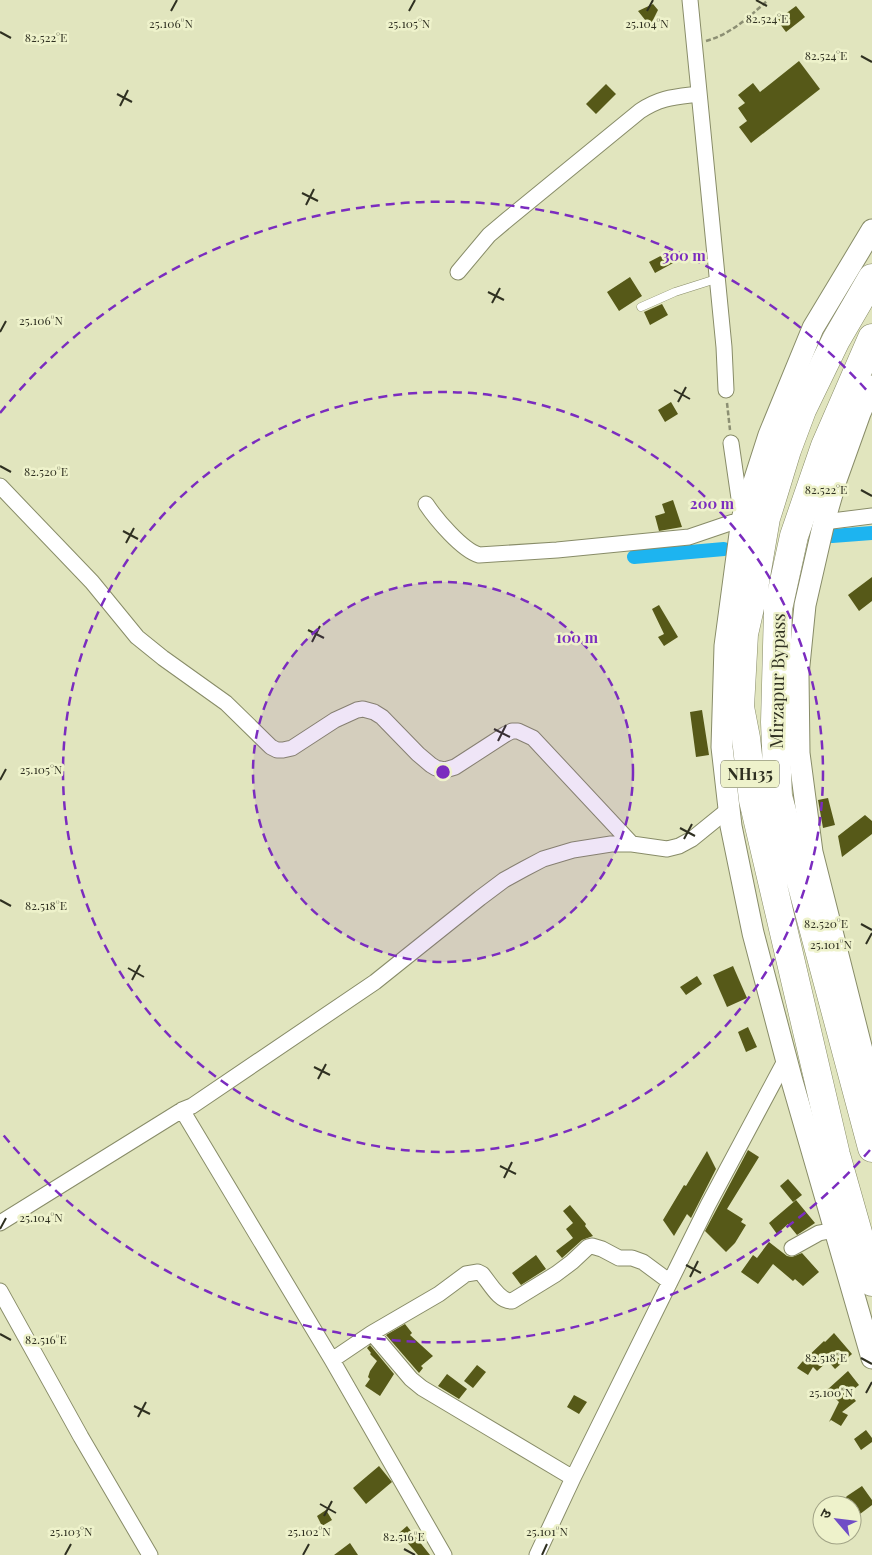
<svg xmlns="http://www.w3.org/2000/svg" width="872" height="1555" font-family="'Playfair Display','Noto Sans Devanagari',serif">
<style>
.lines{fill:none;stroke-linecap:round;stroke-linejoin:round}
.canal{stroke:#1db4f0;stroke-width:14}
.building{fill:#565918}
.lane-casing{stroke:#888c68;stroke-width:9}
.street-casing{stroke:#888c68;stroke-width:17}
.secondary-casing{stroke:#888c68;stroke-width:23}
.highway-casing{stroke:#888c68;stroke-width:29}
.path{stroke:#8c8f73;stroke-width:2.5;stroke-dasharray:5 2.5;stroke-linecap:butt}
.lane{stroke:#fff;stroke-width:8}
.street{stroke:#fff;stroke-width:15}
.secondary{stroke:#fff;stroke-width:21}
.highway{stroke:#fff;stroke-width:28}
.ticks{fill:none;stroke:#2f3021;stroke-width:2}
.ring{fill:none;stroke:#7b2cbf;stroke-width:2.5;stroke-dasharray:9 6}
.labels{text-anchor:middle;stroke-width:5;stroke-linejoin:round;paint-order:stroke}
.shield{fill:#eef2cb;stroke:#686a54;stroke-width:1}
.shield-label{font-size:16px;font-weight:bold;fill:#2f3021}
.street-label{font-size:18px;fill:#2f3021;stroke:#eef2cb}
.ticks-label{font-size:12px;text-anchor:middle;fill:#2f3021;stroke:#eef2cb;stroke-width:5;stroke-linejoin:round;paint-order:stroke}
.centre{fill:#7b2cbf;stroke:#eef2cb;stroke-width:2.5}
.ring-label{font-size:15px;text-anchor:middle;font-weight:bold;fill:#7b2cbf;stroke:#eef2cb;stroke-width:5;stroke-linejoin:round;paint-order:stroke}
</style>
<rect width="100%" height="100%" fill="#e1e5be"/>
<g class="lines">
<path class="canal" d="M832,536L872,533
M634,557L724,549"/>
</g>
<path class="building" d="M653,4L658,10L650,26L638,11Z
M796,6L805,17L786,32L777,20Z
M799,61L820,89L751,143L739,127L747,121L738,108L745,103L738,95L753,83L760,92Z
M606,84L616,94L596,114L586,104Z
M670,251L675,262L655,273L649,262Z
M630,277L642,296L619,311L607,292Z
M662,304L668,315L650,325L644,312Z
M671,402L678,414L665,422L658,410Z
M673,500L682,527L659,531L655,516L665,513L662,504Z
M872,577V601L859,611L848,595Z
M659,605L678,637L664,646L658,637L664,634L652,609Z
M702,710L709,755L696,757L690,712Z
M828,798L835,825L823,828L818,800Z
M865,815L872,821V834L842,857L838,836Z
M733,966L747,998L727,1007L713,975Z
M697,976L702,984L686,995L680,987Z
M748,1027L757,1047L746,1052L738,1032Z
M748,1150L759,1157L727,1209L743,1219L741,1222L746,1225L735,1243L726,1252L705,1231Z
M707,1151L716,1169L691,1218L687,1214L674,1236L663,1220L684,1185L686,1186Z
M788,1179L802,1195L793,1202L780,1186Z
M796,1200L815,1223L797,1235L788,1224L777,1234L769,1223Z
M570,1205L586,1224L585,1226L593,1236L582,1240L562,1258L556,1251L573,1238L566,1229L573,1223L563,1211Z
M769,1242L787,1256L792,1257L802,1253L819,1272L803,1286L795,1279L793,1281L773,1264L758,1284L741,1272L753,1255L757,1258Z
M536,1255L546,1269L521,1285L512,1273Z
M405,1324L412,1333L410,1335L433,1356L421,1366L423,1368L419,1373L386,1335Z
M834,1333L852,1354L835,1369L828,1361L817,1371L813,1367L808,1375L797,1368L802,1362L824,1341L825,1342Z
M370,1345L394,1374L380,1396L365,1386L370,1379L368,1377L370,1371L377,1361L370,1354L371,1353L367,1348Z
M477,1365L486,1372L473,1388L464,1381Z
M848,1371L859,1385L849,1393L856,1401L842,1412L848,1415L841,1426L831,1420L829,1422L839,1402L827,1390Z
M447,1374L467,1389L459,1399L438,1386Z
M574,1395L587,1402L579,1414L567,1407Z
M866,1430L872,1438V1442L861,1450L854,1439Z
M379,1466L392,1482L366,1504L353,1488Z
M862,1486L872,1500V1505L852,1520V1505H839L847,1496Z
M326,1510L332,1520L322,1526L317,1516Z
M407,1526L430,1555H418L399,1533Z
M350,1543L358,1555H334Z"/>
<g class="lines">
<defs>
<path id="lane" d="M641,307L675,292L716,279"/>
<path id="street" d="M690,0L724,347L726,390
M458,272L489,235L508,219L640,111C661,97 675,97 699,94
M0,486L92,582L137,637L163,658L226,703L271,747L277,750H283L292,748L335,720L357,710L363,709L374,712L382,717L418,754L431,765L436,768L445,770L455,767L506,734L512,731H518L533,738L632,844
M426,504C436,519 462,550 479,555L557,550L689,537L742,519L731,443
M824,522L872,516
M182,1110L332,1360L444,1555
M0,1223L182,1110L192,1106L375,982L480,898L504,880L524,869L543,859L573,850L611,844H632L667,849L679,846L692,839L729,809
M792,1248L819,1233L835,1230
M0,1291L81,1437L150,1555
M372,1333L411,1379L422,1388L573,1478
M332,1360L372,1333L439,1294L466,1274L478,1272L482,1274C490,1283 499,1302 512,1301L556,1274L572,1262L588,1247L592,1246L602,1249L619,1258H632L643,1262L670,1282
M537,1555L573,1478L708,1205L786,1059"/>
<path id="secondary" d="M872,230L813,328L769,435L742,519L725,646L722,747L731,826L753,933L792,1081L872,1358
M872,386L860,413L836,480L824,522L805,605L798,675L799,753L812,852L872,1090"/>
<path id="highway" d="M872,278L836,340L802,410L787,450L772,499L766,518L753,594L744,634L740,707L746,738L753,800L836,1155L872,1282
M872,338L825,446L794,536L778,609L775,722L778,796L872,1148"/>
</defs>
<use href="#lane" class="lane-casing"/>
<use href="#street" class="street-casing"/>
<use href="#secondary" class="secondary-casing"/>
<use href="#highway" class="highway-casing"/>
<path class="path" d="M706,41C731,34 749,17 768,0
M727,403L730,430"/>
<use href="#lane" class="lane"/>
<use href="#street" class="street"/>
<use href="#secondary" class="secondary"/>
<use href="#highway" class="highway"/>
</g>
<path class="ticks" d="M756,0L767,6M171,11L177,0M409,11L415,0M647,11L653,0M0,32L11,38M861,56L872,62M117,94L132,102M120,106L128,90M302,193L318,201M306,205L314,189M488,292L504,300M492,303L500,288M0,332L6,321M674,390L690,399M678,402L686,387M0,466L11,472M861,490L872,496M123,531L138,539M126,543L134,528M308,630L324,638M312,642L320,626M494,729L510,737M498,741L506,725M0,780L6,769M680,828L695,836M684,839L692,824M0,900L11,906M861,924L872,930M866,944L872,933M128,968L144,977M132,980L140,965M314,1067L330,1075M318,1079L326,1064M500,1166L516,1174M504,1178L512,1162M0,1229L6,1218M686,1265L701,1273M690,1277L698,1261M0,1334L11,1340M861,1358L872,1364M866,1393L872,1382M134,1406L150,1414M138,1417L146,1402M320,1504L336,1513M324,1516L332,1501M404,1549L415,1555M65,1555L71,1544M303,1555L309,1544M542,1555L547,1544"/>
<circle cx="443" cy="772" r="190" fill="#7b2cbf" fill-opacity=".12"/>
<g class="ring">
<circle cx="443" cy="772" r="190"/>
<circle cx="443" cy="772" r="380"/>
<path d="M870 1150A570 570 0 0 1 0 1131M0 413A570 570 0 0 1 870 394"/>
</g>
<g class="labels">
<rect class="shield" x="721" y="760.5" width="58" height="27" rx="4"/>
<g class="shield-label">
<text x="750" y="780">NH135</text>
</g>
<g class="street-label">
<text transform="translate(778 681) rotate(-89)" y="6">Mirzapur Bypass</text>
</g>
</g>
<g class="ticks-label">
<text x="767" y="23">82.524°E</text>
<text x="171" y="28">25.106°N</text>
<text x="409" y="28">25.105°N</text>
<text x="647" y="28">25.104°N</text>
<text x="46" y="42">82.522°E</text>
<text x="826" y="60">82.524°E</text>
<text x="41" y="325">25.106°N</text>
<text x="46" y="476">82.520°E</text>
<text x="826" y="494">82.522°E</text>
<text x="41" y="774">25.105°N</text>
<text x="46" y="910">82.518°E</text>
<text x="826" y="928">82.520°E</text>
<text x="831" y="949">25.101°N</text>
<text x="41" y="1222">25.104°N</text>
<text x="46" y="1344">82.516°E</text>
<text x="826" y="1362">82.518°E</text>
<text x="831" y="1397">25.100°N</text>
<text x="71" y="1536">25.103°N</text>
<text x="309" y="1536">25.102°N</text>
<text x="547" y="1536">25.101°N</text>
<text x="404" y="1541">82.516°E</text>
</g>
<circle cx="443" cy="772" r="8" class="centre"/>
<g class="ring-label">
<text x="684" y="261">300 m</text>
<text x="712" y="509">200 m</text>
<text x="577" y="643">100 m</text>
</g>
<g transform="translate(837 1520) rotate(298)"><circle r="24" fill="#eef2cb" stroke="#a2a487"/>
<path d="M0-4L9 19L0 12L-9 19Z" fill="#704dc6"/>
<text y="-8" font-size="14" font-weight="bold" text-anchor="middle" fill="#2f3021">उ</text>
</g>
</svg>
